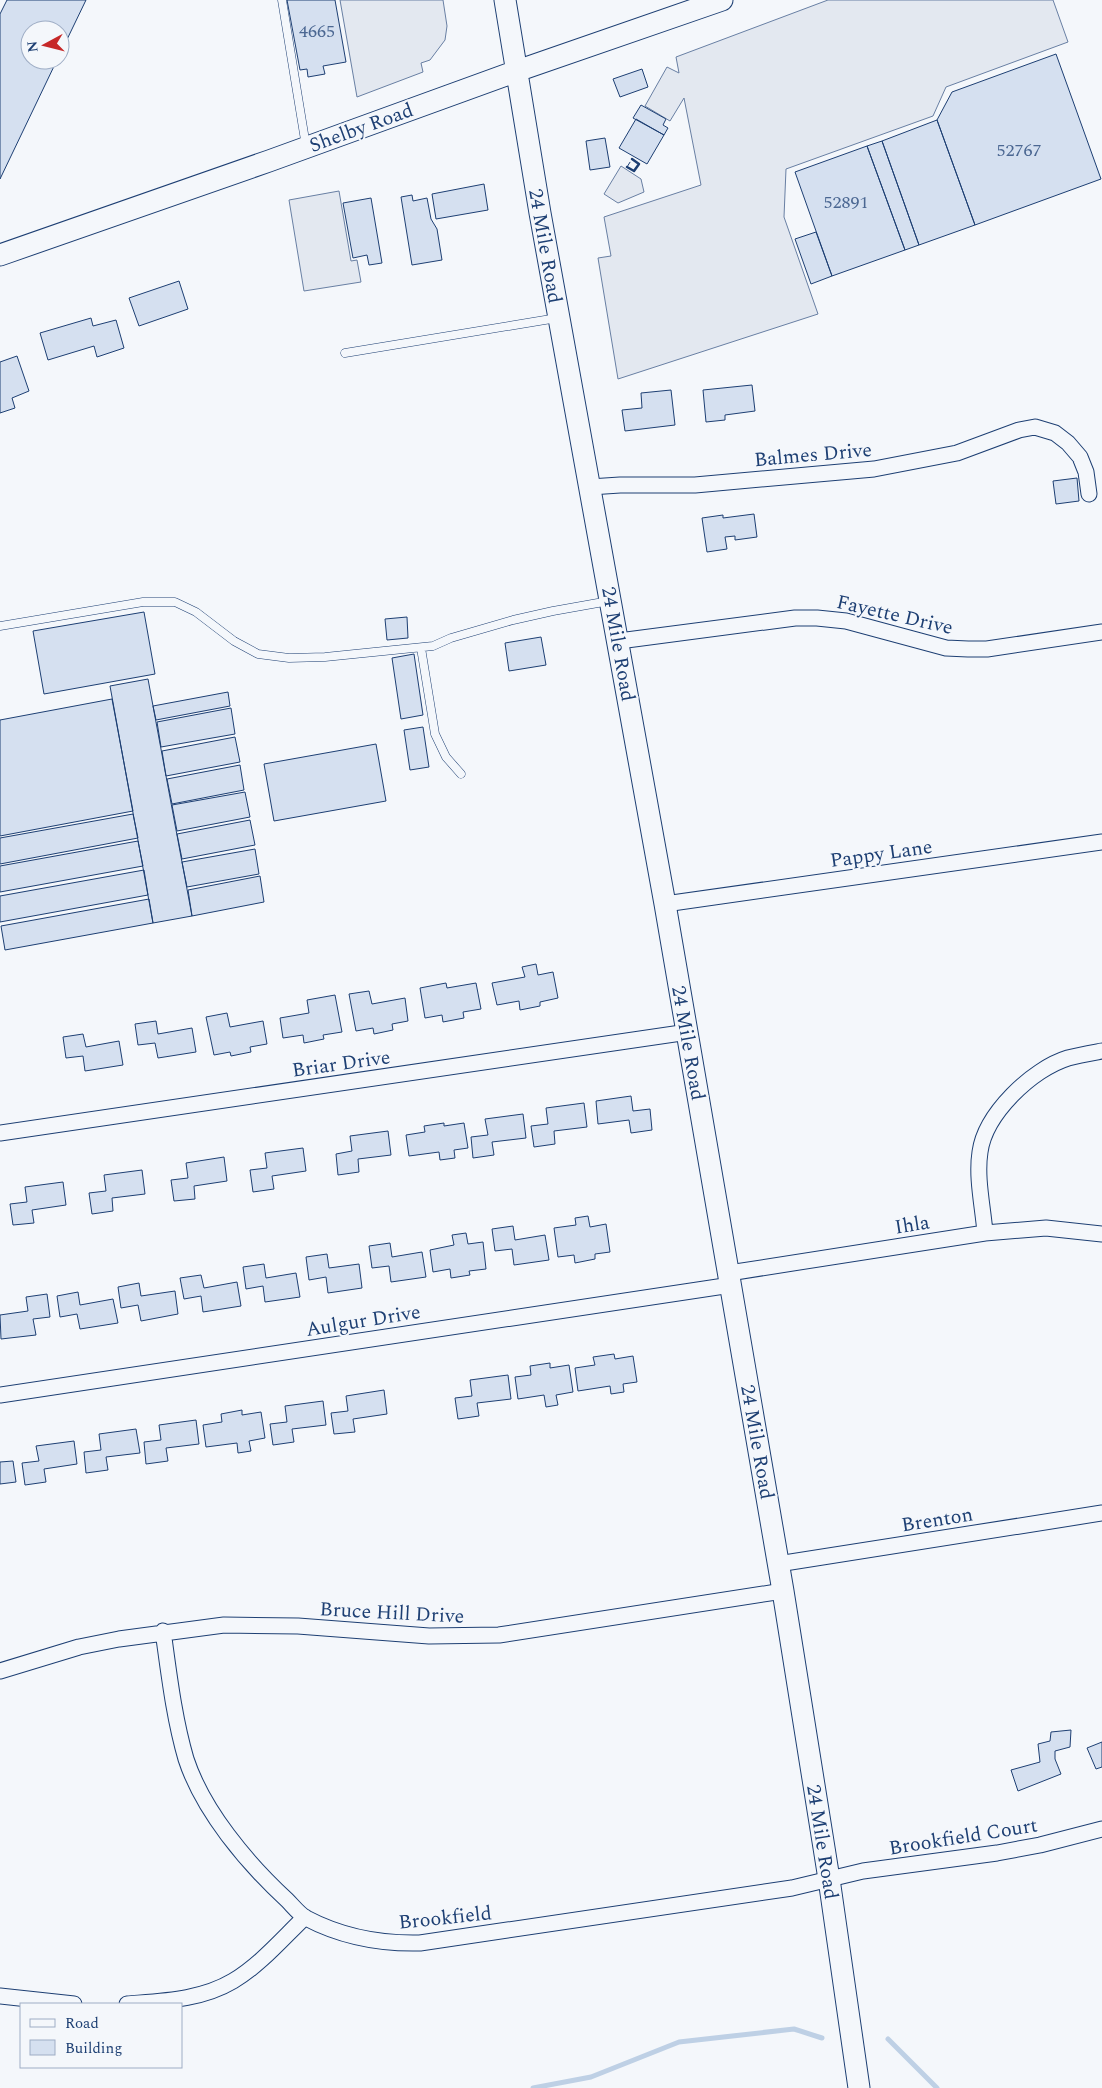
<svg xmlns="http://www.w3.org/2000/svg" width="1102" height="2088" font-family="Spectral,serif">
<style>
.parking{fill:#e3e8f0;stroke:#687fa3}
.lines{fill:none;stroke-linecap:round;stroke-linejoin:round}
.stream{stroke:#bed0e5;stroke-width:5}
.building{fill:#d5e0f0;stroke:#1d3f73}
.lane-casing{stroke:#1d3f73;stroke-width:9}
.street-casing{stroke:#1d3f73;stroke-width:17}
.secondary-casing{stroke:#1d3f73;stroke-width:23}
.lane{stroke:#f4f7fb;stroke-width:8}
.street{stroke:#f4f7fb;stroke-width:15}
.secondary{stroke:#f4f7fb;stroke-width:21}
.fence{stroke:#1d3f73;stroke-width:1;stroke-dasharray:6 2.5;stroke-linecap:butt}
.wall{stroke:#1d3f73;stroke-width:2.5}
.labels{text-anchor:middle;stroke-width:4;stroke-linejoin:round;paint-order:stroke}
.number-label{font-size:18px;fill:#4b6792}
.street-label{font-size:20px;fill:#1d3f73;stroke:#f4f7fb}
</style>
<rect width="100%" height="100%" fill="#f4f7fb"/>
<path class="parking" d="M340,0H443L447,26L445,40L430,60L421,63L423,72L357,97Z
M828,0H1053L1068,42L946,87L933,116L786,169L784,217L818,314L618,379L598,258L611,256L604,217L701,185L684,98L670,121L645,106L667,67L679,73L676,57Z
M621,166L641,179L644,192L618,203L604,194Z
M339,191L351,261L357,260L361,282L304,291L289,200Z"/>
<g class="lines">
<path class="stream" d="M888,2039L937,2088
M533,2088L591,2077L679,2042L794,2029L822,2038"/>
</g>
<path class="building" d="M7,0H86L60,54V30H30V60H57L0,179V14Z
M287,0H335L346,62L323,66L325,74L308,77L307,69L300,70Z
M1056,54L1101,179L975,225L937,120L952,92Z
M642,69L648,87L620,97L613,79Z
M641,105L666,119L663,125L668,128L664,135L633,118Z
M636,119L664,135L647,164L619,148Z
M937,120L975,225L919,245L882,141Z
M605,138L610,167L590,170L586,141Z
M882,141L919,245L905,250L867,146Z
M867,146L905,250L832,276L795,172Z
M484,184L488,210L436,219L432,194Z
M412,195L413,201L427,198L431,219L437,229L442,260L412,265L401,197Z
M371,198L382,263L369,265L367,255L353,258L343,203Z
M816,232L832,276L811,284L795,239Z
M179,281L188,309L139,326L129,298Z
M91,318L93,326L116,320L124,348L97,357L94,346L48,360L40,333Z
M17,356L29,391L12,398L15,408L0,413V362Z
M752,385L755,411L725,415V420L706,422L703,390Z
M671,390L675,425L625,431L622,410L642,408L641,393Z
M1077,478L1079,501L1056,504L1053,481Z
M754,514L757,537L735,540V536L725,537L727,549L707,552L702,518L723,515V518Z
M144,612L155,674L44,694L33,631Z
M407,617L408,638L387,640L385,619Z
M541,637L546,665L509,671L505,643Z
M414,654L423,715L401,719L392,658Z
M148,679L192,916L153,923L110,686Z
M228,692L230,706L156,720L153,706Z
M112,699L133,811L0,836V720Z
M231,708L235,734L161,747L157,722Z
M423,727L429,767L410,770L404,730Z
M235,737L240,762L166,776L162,751Z
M376,744L386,801L274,821L264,764Z
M240,765L244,790L172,804L167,779Z
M245,792L250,817L177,831L172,805Z
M133,814L138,838L0,864V838Z
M250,820L255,845L182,859L177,834Z
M138,841L143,866L0,892V866Z
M255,849L259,874L187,887L182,862Z
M144,870L148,895L0,922V896Z
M260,876L264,902L192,916L188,890Z
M149,899L153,923L5,950L1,926Z
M536,964L538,975L553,972L558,998L540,1002V1006L520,1010L519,1001L497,1005L492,983L525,977L522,967Z
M446,983L447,988L476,983L481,1009L463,1012L464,1018L443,1022L442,1015L425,1018L420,988Z
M369,991L372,1004L405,998L408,1021L392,1024L393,1030L374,1034L373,1028L356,1031L349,994Z
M335,995L342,1032L323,1035L324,1039L304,1043L303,1035L283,1038L280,1018L309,1013L307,1000Z
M227,1013L230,1027L263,1021L267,1044L250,1047L251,1052L231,1056L230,1052L214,1055L206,1017Z
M156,1021L158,1034L192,1028L196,1052L158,1058L155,1043L138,1045L135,1024Z
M83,1034L86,1047L119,1041L123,1065L85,1071L83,1056L66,1058L63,1037Z
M631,1096L633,1111L650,1109L652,1130L631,1133L629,1120L598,1124L596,1101Z
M584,1103L587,1127L554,1131L555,1144L534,1147L531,1126L548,1124L546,1108Z
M523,1114L526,1138L492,1142L494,1155L473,1158L471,1137L488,1135L485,1119Z
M444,1123V1126L464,1123L468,1148L454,1150L455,1158L440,1160L439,1152L409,1156L406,1135L425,1132L424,1126Z
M388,1131L391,1155L358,1159L359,1172L338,1175L336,1154L352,1151L350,1136Z
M303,1148L306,1171L272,1176L274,1189L253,1192L250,1170L267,1168L265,1153Z
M224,1157L227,1181L194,1186L195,1199L174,1201L171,1180L188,1178L186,1163Z
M142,1170L145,1194L112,1198L113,1211L92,1214L89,1193L106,1191L104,1175Z
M63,1182L66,1205L32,1210L34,1223L13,1225L10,1204L27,1202L25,1187Z
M588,1216L590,1227L606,1224L610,1252L595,1254V1259L575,1263L574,1255L558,1257L554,1228L576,1225L575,1218Z
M513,1226L515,1240L545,1235L549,1260L514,1265L512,1249L495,1251L492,1229Z
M466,1233L468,1244L483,1242L486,1269L469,1271L470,1275L451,1278L450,1269L433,1272L430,1250L454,1245L452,1235Z
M390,1243L392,1257L422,1252L426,1277L391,1282L389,1266L372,1268L369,1246Z
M327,1254L329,1268L359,1264L362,1288L328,1293L326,1277L309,1280L306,1257Z
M264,1264L266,1278L296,1273L300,1297L265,1302L263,1286L246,1289L243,1267Z
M201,1275L204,1288L237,1282L241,1306L203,1312L201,1296L184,1299L180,1278Z
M139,1283L141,1296L175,1291L178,1314L141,1321L138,1305L121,1308L118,1287Z
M78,1292L80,1305L113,1299L118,1323L80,1329L77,1314L60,1317L57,1296Z
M47,1294L50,1317L33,1319L36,1335L1,1339L0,1315L28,1311L26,1297Z
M614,1354L615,1359L633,1356L637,1382L623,1384L624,1392L611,1394L610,1386L578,1391L575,1368L595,1365L593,1357Z
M550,1363V1368L569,1365L573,1392L556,1395L558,1405L546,1407L544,1395L518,1399L515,1377L531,1375L530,1366Z
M508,1375L511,1399L477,1403L479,1416L458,1419L455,1398L472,1396L470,1380Z
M384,1390L387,1414L353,1419L355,1432L334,1434L331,1413L348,1411L346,1396Z
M323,1401L326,1425L292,1429L294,1442L273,1445L270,1424L287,1422L285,1406Z
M242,1410V1415L261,1412L265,1438L249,1441L251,1451L238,1453L237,1443L206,1447L203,1425L222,1422L221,1414Z
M196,1420L199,1444L166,1448L168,1461L146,1464L144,1442L161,1440L159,1425Z
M136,1429L140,1453L106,1457L108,1470L86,1473L84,1452L101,1450L99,1434Z
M74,1441L77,1464L44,1469L46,1482L25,1485L22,1463L39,1461L36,1446Z
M13,1461L16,1482L0,1484V1462Z
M1071,1730L1070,1747L1055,1751V1759L1061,1774L1018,1791L1011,1770L1040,1762L1038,1744L1050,1741L1051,1732Z
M1102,1742V1767L1096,1769L1087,1748Z"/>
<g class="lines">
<defs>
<path id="lane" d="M282,0L306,146
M345,353L557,318
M0,626L143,602H175L196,612L234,641L258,654L289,658L325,657L433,646L451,638L513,620L553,611L609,601
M421,648L435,734L446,757L461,774"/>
<path id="street" d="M590,487L620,485H695L874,469L957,453L1019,430L1035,427L1055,433L1068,443L1080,457L1086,472L1089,494
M619,641L795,618H817L846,621L946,648L968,649H987L1102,632
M665,904L1102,842
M0,1133L688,1032
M985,1233C983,1207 976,1178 980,1152C985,1114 1032,1069 1068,1058C1079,1055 1091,1053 1102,1051
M729,1273L985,1233L1046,1228L1102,1234
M0,1395L731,1285
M778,1564L1102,1513
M163,1631C169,1674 174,1718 186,1759C203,1811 247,1863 287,1900C293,1906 299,1914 306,1918C342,1937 380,1944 420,1943L792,1888L863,1871L997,1853L1040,1845L1102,1829
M0,1671L79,1647L119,1639L224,1625L298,1626L429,1636L499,1635L783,1591
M0,1996L74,2004
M127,2004C163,2001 201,2000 233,1981C260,1965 282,1939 305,1917"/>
<path id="secondary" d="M505,0L540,213L665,904L783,1591L829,1879L859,2088
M0,255L269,161L517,71L722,0"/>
</defs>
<use href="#lane" class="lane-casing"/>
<use href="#street" class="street-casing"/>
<use href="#secondary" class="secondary-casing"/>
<use href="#lane" class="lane"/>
<use href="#street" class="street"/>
<use href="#secondary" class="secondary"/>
<path class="fence" d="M627,167L632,159"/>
<path class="wall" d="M627,167L634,171L639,164L632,159"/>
</g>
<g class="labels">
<g class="number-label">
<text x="317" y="37">4665</text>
<text x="1019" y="156">52767</text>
<text x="846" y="208">52891</text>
</g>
<g class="street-label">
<text transform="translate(361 127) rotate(-20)" y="7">Shelby Road</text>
<text transform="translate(546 246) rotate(80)" y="7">24 Mile Road</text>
<text transform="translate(813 454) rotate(-5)" y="7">Balmes Drive</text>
<text transform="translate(895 614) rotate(13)" y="7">Fayette Drive</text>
<text transform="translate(619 644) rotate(80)" y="7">24 Mile Road</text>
<text transform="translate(881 853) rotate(-8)" y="7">Pappy Lane</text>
<text transform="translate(689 1043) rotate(80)" y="7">24 Mile Road</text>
<text transform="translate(341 1063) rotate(-8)" y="7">Briar Drive</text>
<text transform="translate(912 1224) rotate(-9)" y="7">Ihla</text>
<text transform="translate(363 1320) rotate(-9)" y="7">Aulgur Drive</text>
<text transform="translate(758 1442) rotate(80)" y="7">24 Mile Road</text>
<text transform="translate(937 1519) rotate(-9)" y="7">Brenton</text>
<text transform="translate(392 1612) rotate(3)" y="7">Bruce Hill Drive</text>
<text transform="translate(963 1836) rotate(-9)" y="7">Brookfield Court</text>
<text transform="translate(823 1842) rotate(81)" y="7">24 Mile Road</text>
<text transform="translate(445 1917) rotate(-6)" y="7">Brookfield</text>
</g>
</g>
<rect x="20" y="2003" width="162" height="65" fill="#f4f7fb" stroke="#9eadc5"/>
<rect x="30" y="2019" width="25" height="8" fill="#f4f7fb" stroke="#9eadc5"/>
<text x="65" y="2028" font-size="15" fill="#1d3f73">Road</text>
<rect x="30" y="2040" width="25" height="15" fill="#d5e0f0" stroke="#9eadc5"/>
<text x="65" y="2053" font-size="15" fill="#1d3f73">Building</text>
<g transform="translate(45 45) rotate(263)"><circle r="24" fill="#f4f7fb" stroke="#9eadc5"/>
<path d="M0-4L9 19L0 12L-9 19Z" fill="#c62828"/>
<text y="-8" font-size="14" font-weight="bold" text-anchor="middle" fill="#1d3f73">N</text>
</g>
</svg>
